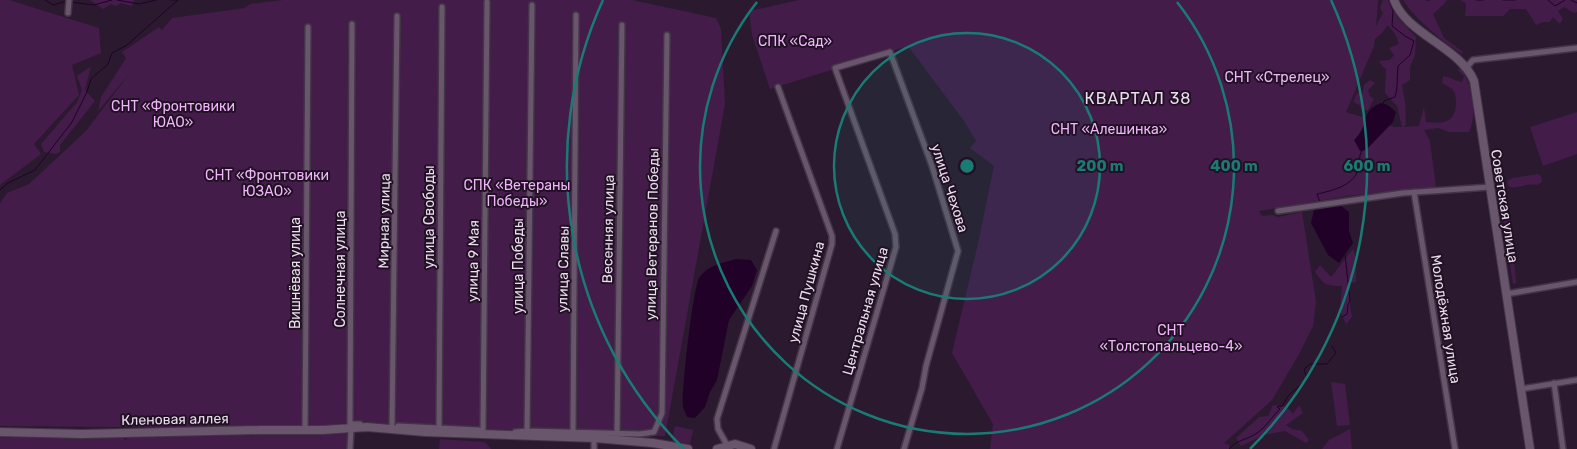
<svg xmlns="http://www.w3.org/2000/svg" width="1577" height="449" font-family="Rubik,sans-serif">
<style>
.green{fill:#431c4a;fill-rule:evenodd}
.water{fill:#220129}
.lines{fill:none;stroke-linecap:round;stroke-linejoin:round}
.stream{stroke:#220129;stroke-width:1}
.street-casing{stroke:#423545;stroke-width:8}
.secondary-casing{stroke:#423545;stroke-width:10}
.street{stroke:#69556c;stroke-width:5}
.secondary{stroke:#69556c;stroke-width:8}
.ring{fill:none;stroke:#1a7b74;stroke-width:2.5}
.labels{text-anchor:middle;stroke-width:4;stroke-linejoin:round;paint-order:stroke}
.park-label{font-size:14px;fill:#efb7f9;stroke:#221125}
.street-label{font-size:14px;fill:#eadeec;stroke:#221125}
.quarter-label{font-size:16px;letter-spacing:1px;fill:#eadeec;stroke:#221125}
.centre{fill:#1a7b74;stroke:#221125;stroke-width:2.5}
.ring-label{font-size:15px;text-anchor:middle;font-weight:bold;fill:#1a7b74;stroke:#221125;stroke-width:4;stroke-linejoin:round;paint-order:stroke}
</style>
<rect width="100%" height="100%" fill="#2b1a2f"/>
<path class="green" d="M0,0H9L99,28L101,53L72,65L79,95L34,144L41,154L0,185Z
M90,0H134L132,6L121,3L116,6L111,4L103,9Z
M283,0H632L716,18L721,29L725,104L665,436L542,434L348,422L326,429L0,426V203L7,193L29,184L86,131L130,73L98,111L101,97L126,58L122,52L159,27L162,30L172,18L245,8L250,4Z
M799,0H1378L1376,26L1383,13L1380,8L1383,0H1390L1397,17L1416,37L1415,55L1410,67V80L1402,85L1405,102L1406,124L1404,127L1419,126L1424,107L1426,122C1442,124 1454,124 1456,105C1456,100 1456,93 1452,89C1450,87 1445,85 1442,83L1443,76C1450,77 1455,81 1462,82L1464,76L1458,70L1460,67C1472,83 1478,113 1469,132H1449L1438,128L1424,130L1430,141L1436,187L1347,196L1259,211L1262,216L1273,215L1278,217L1302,212L1316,302L1313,326L1298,356L1272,400L1224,443L1229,445L1230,449H990L993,424L952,353L977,248L994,166L970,148L976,141L964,121L908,46L770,89L752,35L749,11ZM1388,25L1395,34L1399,44L1389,48L1394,55L1390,60L1379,61L1383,67L1386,69L1385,93L1397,106L1402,127H1394L1346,112L1374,46L1375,39L1382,33Z
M1403,0H1447L1443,5L1433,14L1444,38L1463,52L1462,54C1442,41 1416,20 1403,0Z
M1461,0H1577V12L1574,13L1564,7L1558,11L1563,19L1560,24L1553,17L1550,22H1543L1536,25L1526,9H1510L1503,16H1465L1466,4Z
M91,66L85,90L95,101L60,145V152L56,154L44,152L41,144L77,102L82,90L77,76Z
M1370,80L1375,83L1368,90L1370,96L1374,99L1368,110H1362L1360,105L1353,102L1357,93L1362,94L1364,85Z
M1577,112V154L1543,166L1530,127Z
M1538,174L1541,176L1542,182L1537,185C1527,183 1520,188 1509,187L1507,181L1513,178Z
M1504,200L1508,203L1516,280V283L1513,284L1501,204Z
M1353,249L1356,259V282L1350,283V307L1352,317L1346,324L1340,311L1342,286C1326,286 1324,285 1315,272L1320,265L1331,277Z
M1331,382L1345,384L1350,425L1337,426Z
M1273,405L1287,407L1293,414L1299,405L1303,413L1286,425L1292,429L1302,431L1309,440L1306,443L1285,431L1264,435L1241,446L1236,438L1259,417L1268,416Z
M675,426L693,430L690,444L672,441Z
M1350,429L1352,449H1322L1329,440Z
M344,431L349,437L348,449H0V434L119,435L126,440L129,436Z
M440,439L485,442L491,449H439Z"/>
<path class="water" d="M1381,103L1388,105L1396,112L1393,122L1366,150L1360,151L1354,140C1357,137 1360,133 1362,129C1368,116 1364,110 1381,103Z
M1340,205L1349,212V231L1353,243L1339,263L1328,255L1311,223L1314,210Z
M736,259L751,260L757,270L752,286L729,320L717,380L710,392L705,407L695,418L687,417C686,414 684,410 683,407C681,393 693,289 699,278C708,265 722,263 736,259Z"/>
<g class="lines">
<path class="stream" d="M45,0L53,5L67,1
M117,0L139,4L156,0
M171,0H177
M1427,0H1429
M1476,0H1483
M1503,0H1515
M1548,0L1555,6L1565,0
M1571,0L1577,3
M71,2L94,5L112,0
M1383,104L1384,101L1395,97C1398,88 1397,76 1398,66L1410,55L1414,41L1405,36L1392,26L1393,11L1389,0
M0,190L8,183L35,170L72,122L87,92L91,79L108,64L112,53L127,45L178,0
M1320,202L1317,194C1331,191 1353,186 1358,170C1360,163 1358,158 1362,150
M1342,317L1347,314L1348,305L1350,300L1345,255
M1229,449C1236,440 1247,440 1257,433C1266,427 1272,417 1280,409L1277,407L1282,406L1289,395L1307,379L1304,369L1310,364H1327L1336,353L1332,346"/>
<defs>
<path id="street" d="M68,13L69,0
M352,24L350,424H360
M1466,68L1473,60L1577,48
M1414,192L1455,449
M1278,211L1403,193L1490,187
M1506,294L1577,282
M1554,383L1563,449
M1521,389L1577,380
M392,426L397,16
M398,426L479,430
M439,427L442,7
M305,429L308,27
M483,431L487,2
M515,432L527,431L640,434L654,432L662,413L667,35
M527,433L532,5
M573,433L576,15
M617,434L622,25
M727,445L718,429L717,419L776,231
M350,449L351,429
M594,449V438
M774,449L832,244V236L778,87
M837,449L896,247L895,234L835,68L890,52L932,166L958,251L926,366L922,388L904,449"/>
<path id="secondary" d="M1394,0C1406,34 1460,47 1474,81L1530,449
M0,432L82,434L260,430H323L367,427L425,432L594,438L653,443L688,449
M717,449L735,444L751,449"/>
</defs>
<use href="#street" class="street-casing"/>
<use href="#secondary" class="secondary-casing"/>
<use href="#street" class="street"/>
<use href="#secondary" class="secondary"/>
</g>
<circle cx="967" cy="166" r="133" fill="#1a7b74" fill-opacity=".12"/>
<g class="ring">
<circle cx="967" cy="166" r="133"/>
<path d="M1177 2A267 267 0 1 1 757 2"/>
<path d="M684 449A400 400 0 0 1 603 0M1331 0A400 400 0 0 1 1250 449"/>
</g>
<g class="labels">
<g class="park-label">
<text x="795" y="46">СПК «Сад»</text>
<text x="1277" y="82">СНТ «Стрелец»</text>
<text x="173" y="111">СНТ «Фронтовики<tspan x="173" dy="16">ЮАО»</tspan></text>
<text x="1109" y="134">СНТ «Алешинка»</text>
<text x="267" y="180">СНТ «Фронтовики<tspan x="267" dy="16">ЮЗАО»</tspan></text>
<text x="517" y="190">СПК «Ветераны<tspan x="517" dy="16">Победы»</tspan></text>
<text x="1171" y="335">СНТ<tspan x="1171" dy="16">«Толстопальцево-4»</tspan></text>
</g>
<g class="street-label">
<text transform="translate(950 188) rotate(72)" y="5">улица Чехова</text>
<text transform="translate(1505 206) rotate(81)" y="5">Советская улица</text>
<text transform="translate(429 217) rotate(-90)" y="5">улица Свободы</text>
<text transform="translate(384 221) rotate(-89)" y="5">Мирная улица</text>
<text transform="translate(608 229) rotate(-89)" y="5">Весенняя улица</text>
<text transform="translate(652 234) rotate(-89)" y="5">улица Ветеранов Победы</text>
<text transform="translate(473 261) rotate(-89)" y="5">улица 9 Мая</text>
<text transform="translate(518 266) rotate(-90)" y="5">улица Победы</text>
<text transform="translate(340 269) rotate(-90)" y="5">Солнечная улица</text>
<text transform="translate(563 269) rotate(-89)" y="5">улица Славы</text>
<text transform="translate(295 273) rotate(-90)" y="5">Вишнёвая улица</text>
<text transform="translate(806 292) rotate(-75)" y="5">улица Пушкина</text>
<text transform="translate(865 311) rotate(-74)" y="5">Центральная улица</text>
<text transform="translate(1446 319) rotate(81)" y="5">Молодёжная улица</text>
<text transform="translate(175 419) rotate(-1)" y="5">Кленовая аллея</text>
</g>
<g class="quarter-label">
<text x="1138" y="104">КВАРТАЛ 38</text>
</g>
</g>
<circle cx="967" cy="166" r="8" class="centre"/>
<g class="ring-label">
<text x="1100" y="171">200 m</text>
<text x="1234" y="171">400 m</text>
<text x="1367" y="171">600 m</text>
</g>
</svg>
